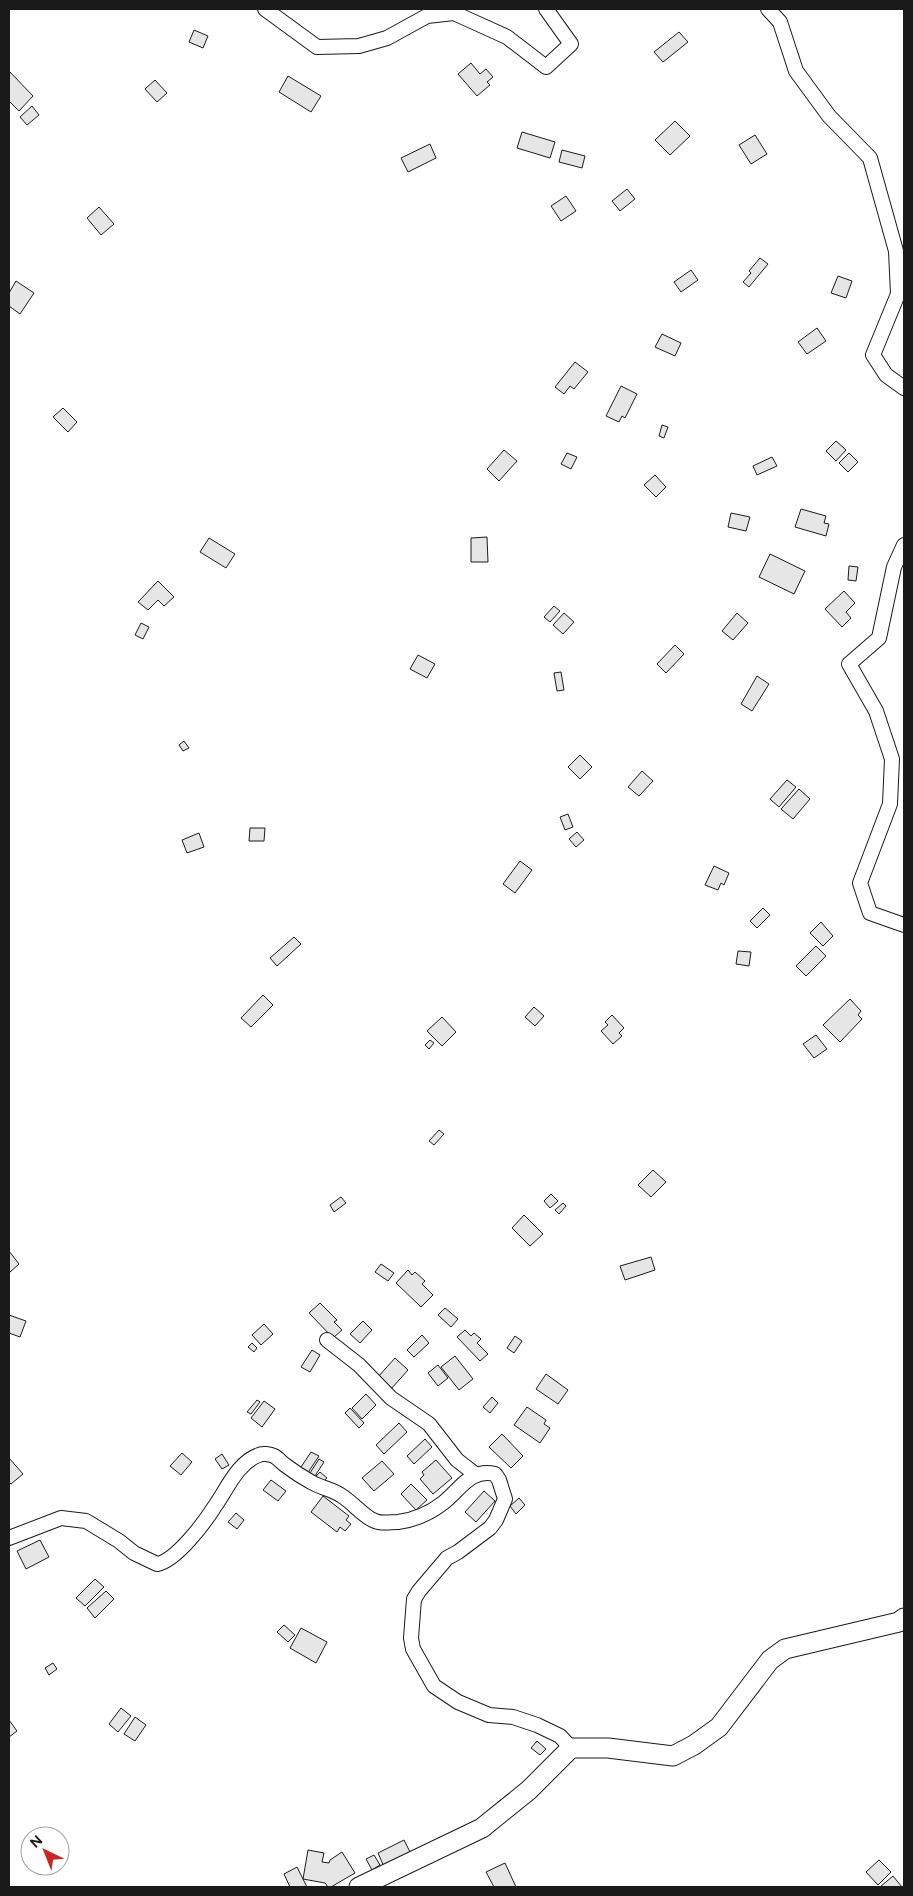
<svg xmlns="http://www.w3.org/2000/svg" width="913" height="1896" font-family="Figtree,sans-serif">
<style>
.building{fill:#e6e6e6;stroke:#1a1a1a}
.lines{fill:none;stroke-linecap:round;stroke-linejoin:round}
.street-casing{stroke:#1a1a1a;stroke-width:16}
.secondary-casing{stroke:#1a1a1a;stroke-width:21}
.street{stroke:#fff;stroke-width:14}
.secondary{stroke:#fff;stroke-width:19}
</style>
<rect width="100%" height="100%" fill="#fff"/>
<path class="building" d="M194,30L208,36L203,48L189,42Z
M679,32L688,42L663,62L654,52Z
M471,63L480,74L486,69L493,77L487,82L490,85L477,96L458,74Z
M9,71L33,96L19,111L9,101Z
M288,76L321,96L311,112L279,92Z
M155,80L167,93L157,102L145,89Z
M32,106L39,115L27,125L20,117Z
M675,121L690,136L670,155L655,140Z
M522,132L555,142L550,158L517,148Z
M755,135L767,154L751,164L739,145Z
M430,144L436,158L408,172L401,158Z
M562,150L585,156L582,168L559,162Z
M627,189L635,199L620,211L612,201Z
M566,196L576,211L561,221L551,206Z
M99,207L114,224L101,235L87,218Z
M760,258L768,264L749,287L743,282L751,273L749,271Z
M691,270L698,280L681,292L674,282Z
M838,276L852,281L846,298L831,293Z
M16,281L34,293L20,314L9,306V293Z
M817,328L826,341L807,354L798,342Z
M662,334L681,343L675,356L655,347Z
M575,362L588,372L574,389L570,386L564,394L555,387Z
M621,386L637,394L625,418L622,416L619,422L606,416Z
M63,408L77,422L68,432L53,417Z
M662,425L668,427L664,438L659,436Z
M836,441L846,450L836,461L826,451Z
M504,450L517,461L499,481L487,469Z
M567,453L577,457L571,469L561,464Z
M849,453L858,462L848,472L839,463Z
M772,457L777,466L757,475L753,466Z
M655,475L666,487L656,497L644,485Z
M801,509L826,516L824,523L829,524L826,536L795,527Z
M731,513L750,517L746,531L728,527Z
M487,537L488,562H471V538Z
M209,538L235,554L226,568L200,552Z
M770,554L805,571L794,594L759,577Z
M849,566L858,567L856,581L848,580Z
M158,581L174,597L164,606L158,600L148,610L138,602Z
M844,591L855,603L846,612L851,618L842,627L825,609Z
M554,606L560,611L550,622L544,617Z
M564,613L574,622L563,634L553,625Z
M737,613L748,623L733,640L722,631Z
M141,623L149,627L143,639L135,635Z
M675,645L684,654L666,673L657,664Z
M418,655L435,664L427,678L410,669Z
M561,672L564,690L557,691L554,673Z
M757,676L769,684L752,711L741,704Z
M184,741L189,748L183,751L179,745Z
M580,755L592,767L580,779L568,767Z
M642,771L653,781L639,796L628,787Z
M787,780L796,787L779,807L770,799Z
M799,789L810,799L793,819L781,809Z
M568,814L573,827L565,830L560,817Z
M250,828H265L264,841H249Z
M577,832L584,840L576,847L569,839Z
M199,833L204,847L187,853L182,840Z
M520,861L532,870L515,893L503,884Z
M714,866L729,873L724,885L721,883L718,890L705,885Z
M763,908L770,915L757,928L750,921Z
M821,922L833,936L823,946L810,933Z
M294,937L301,944L277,966L270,958Z
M816,946L826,956L806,976L796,966Z
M738,951L751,952L749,966L736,964Z
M263,995L273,1005L251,1027L241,1018Z
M850,999L861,1011L858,1015L862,1019L840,1042L823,1025Z
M534,1007L544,1016L535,1026L525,1017Z
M612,1015L624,1028L619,1033L622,1036L613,1044L601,1031L608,1025L605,1022Z
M442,1017L456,1032L442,1046L427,1031Z
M816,1035L827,1049L814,1058L803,1044Z
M430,1040L434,1043L429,1049L425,1045Z
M439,1130L444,1134L434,1145L429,1141Z
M653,1170L666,1182L651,1197L638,1185Z
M551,1194L558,1201L550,1208L544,1201Z
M341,1197L346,1203L334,1212L330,1205Z
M563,1203L566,1206L559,1214L555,1210Z
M524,1215L543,1234L530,1246L512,1228Z
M9,1251L19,1264L9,1273Z
M651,1257L655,1270L625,1280L620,1266Z
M381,1264L394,1273L388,1281L375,1272Z
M408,1270L412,1275L415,1272L425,1281L422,1284L433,1295L421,1307L396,1283Z
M320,1303L337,1320L334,1322L342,1330L333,1338L309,1313Z
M445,1308L458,1319L451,1327L438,1315Z
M9,1315L26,1321L20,1337L9,1333Z
M363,1321L372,1330L360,1343L350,1334Z
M264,1324L273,1334L261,1345L252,1335Z
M465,1330L471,1336L474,1333L481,1339L477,1343L488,1354L480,1361L457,1337Z
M422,1335L429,1343L414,1357L407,1350Z
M515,1336L522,1341L514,1353L507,1348Z
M252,1343L257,1348L254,1352L248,1347Z
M312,1350L320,1355L310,1372L301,1367Z
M455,1356L473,1379L459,1390L441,1367Z
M395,1358L408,1370L391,1389L378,1377Z
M438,1365L448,1378L438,1386L428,1373Z
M546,1374L568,1390L558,1404L536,1389Z
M366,1394L376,1405L362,1419L352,1408Z
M492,1397L498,1403L490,1413L483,1407Z
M257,1400L260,1402L251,1414L247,1412Z
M264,1401L275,1409L262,1427L251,1418Z
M527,1407L546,1420L544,1424L550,1428L540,1443L514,1425Z
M350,1408L364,1423L359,1428L345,1413Z
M399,1423L407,1432L384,1454L376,1445Z
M502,1434L523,1456L511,1468L489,1447Z
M425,1439L432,1447L414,1464L407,1456Z
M311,1452L319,1456L307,1474L299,1470Z
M182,1453L192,1462L181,1475L170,1466Z
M222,1454L229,1465L222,1469L215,1459Z
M9,1458L23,1474L11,1484L9,1482Z
M319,1459L324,1462L313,1479L308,1476Z
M436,1460L452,1478L433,1494L420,1479L424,1475L422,1472Z
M382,1461L394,1474L374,1491L362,1478Z
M320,1472L327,1478L323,1482L316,1476Z
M271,1480L286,1491L278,1501L263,1490Z
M411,1484L427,1500L416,1510L401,1494Z
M484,1491L495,1501L476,1522L465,1512Z
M323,1496L349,1516L346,1520L351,1524L345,1531L340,1527L337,1532L311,1512Z
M519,1498L525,1505L516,1514L510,1506Z
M236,1513L244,1520L237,1529L228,1522Z
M40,1540L49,1557L26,1569L17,1551Z
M95,1579L104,1587L85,1606L76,1598Z
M106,1591L114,1599L95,1618L87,1608Z
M284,1625L295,1635L288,1642L277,1632Z
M301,1628L327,1642L316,1663L290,1648Z
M53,1663L57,1669L49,1675L45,1668Z
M121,1708L131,1716L118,1732L109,1724Z
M135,1717L146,1725L135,1741L124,1734Z
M9,1720L17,1731L9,1737Z
M537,1741L546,1749L540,1755L531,1748Z
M404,1840L412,1856L385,1869L378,1853Z
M308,1850L324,1853L322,1862L329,1863L330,1860L342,1852L355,1873L331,1887H328L325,1883L303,1879Z
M374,1855L380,1865L372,1870L366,1859Z
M879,1860L891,1872L878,1885L866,1872Z
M505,1863L516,1887H494L486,1872Z
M297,1867L307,1887H290L284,1874Z
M893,1876L902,1887H880Z"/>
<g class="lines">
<defs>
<path id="street" d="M265,9L317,47L359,46L387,38L427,16L454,13L507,37L546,67L571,44L546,9
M768,9L780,22L796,71L829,116L870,158L896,251L898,294L873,355L886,375L904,388
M904,545L894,567L879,638L849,664L876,711L892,759L890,804L860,883L870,913L904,925
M327,1340L359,1365L391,1398L429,1424L457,1460L475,1474
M9,1538L61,1518L86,1521L119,1541L134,1553L157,1564C176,1561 205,1522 215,1506C227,1489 238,1462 259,1455C262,1453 270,1454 274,1456C278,1458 282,1463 285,1465C293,1471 302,1477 311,1482C321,1488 332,1489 342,1496C352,1502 365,1518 375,1521C381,1524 391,1522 398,1522C414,1520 430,1513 443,1503C460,1490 470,1468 495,1474L499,1480L505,1499L496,1520L490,1528L458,1552L447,1558L419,1591L414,1599L411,1638L413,1649L434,1686L458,1702L489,1715L513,1717L537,1725L560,1736L571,1748"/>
<path id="secondary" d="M359,1887L482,1828L529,1790L571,1748H608L673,1756L694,1745L719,1727L770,1660L785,1649L899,1622L904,1618"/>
</defs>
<use href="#street" class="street-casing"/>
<use href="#secondary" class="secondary-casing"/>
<use href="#street" class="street"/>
<use href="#secondary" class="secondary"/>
</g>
<rect width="913" height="1896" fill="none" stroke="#1a1a1a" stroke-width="20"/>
<g transform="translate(45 1851) rotate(317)"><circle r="24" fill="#ffffff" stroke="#a3a3a3"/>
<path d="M0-4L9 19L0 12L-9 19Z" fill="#c62828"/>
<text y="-8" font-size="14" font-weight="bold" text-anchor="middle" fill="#1a1a1a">N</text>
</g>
</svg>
